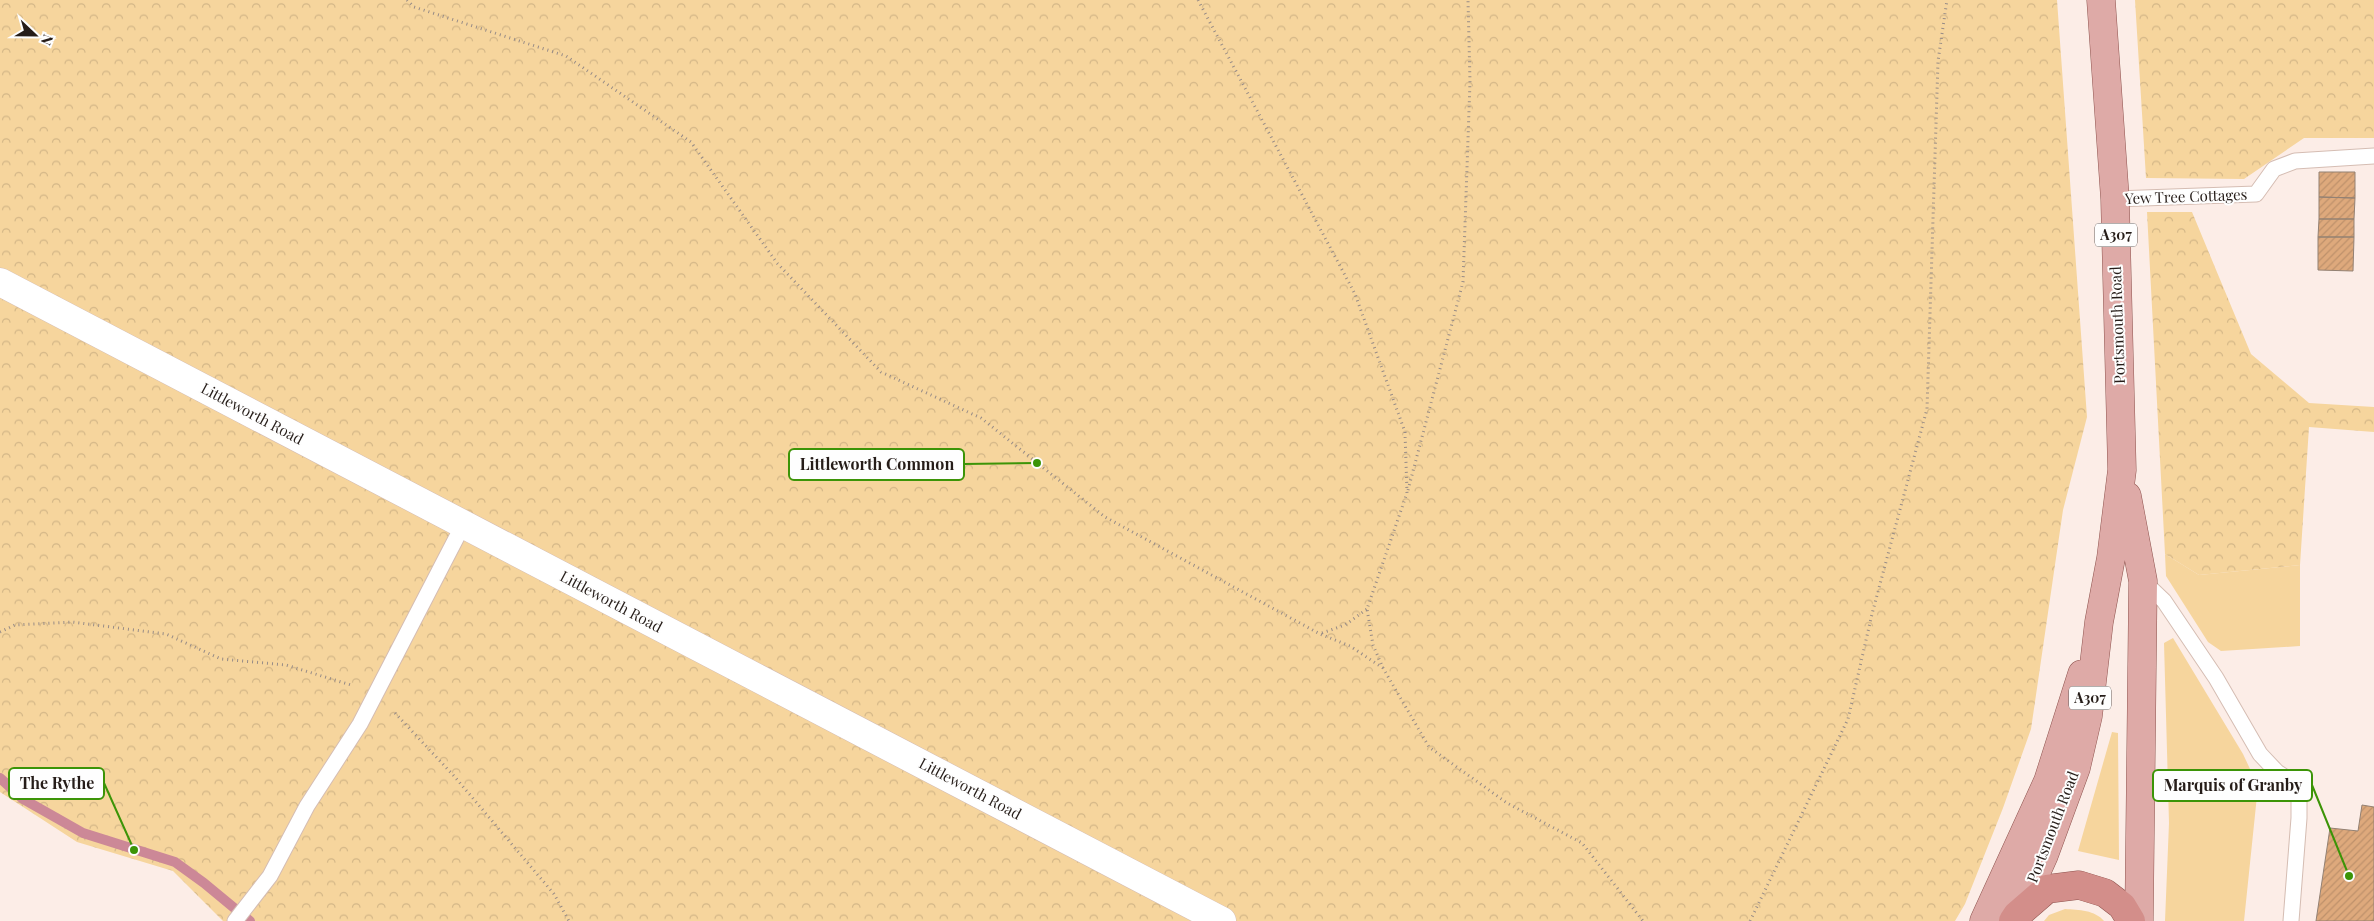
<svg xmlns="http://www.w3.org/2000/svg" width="2374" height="921" font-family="'Playfair Display',serif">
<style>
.green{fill:#f6d59d}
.forest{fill:url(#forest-crowns)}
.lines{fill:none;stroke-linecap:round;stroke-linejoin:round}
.stream{stroke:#cc8897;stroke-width:10}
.building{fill:url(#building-hatch);stroke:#938173}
.service-casing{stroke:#d5bdb3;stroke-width:17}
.tertiary-casing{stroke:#d5bdb3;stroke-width:29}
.primary-casing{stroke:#8f544f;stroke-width:29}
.trunk-casing{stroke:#8f544f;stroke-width:29}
.path{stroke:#978b86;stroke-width:3;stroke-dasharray:1 4;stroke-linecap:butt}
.service{stroke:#fff;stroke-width:15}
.tertiary{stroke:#fff;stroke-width:28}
.primary{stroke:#deaaa7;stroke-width:28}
.trunk{stroke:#d38e8a;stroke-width:28}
.labels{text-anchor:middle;stroke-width:4;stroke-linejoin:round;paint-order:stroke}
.shield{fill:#fefefe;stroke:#67605e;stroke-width:1}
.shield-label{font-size:14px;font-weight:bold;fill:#261d19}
.street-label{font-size:15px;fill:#261d19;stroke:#fefefe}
.leader{fill:none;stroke:#3c9407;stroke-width:2}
.callout-dot{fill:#3c9407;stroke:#fefefe;stroke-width:2}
.callout{fill:#fefefe;stroke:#3c9407;stroke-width:2}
.callout-label{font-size:16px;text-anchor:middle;font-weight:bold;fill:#261d19}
</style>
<defs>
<pattern id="forest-crowns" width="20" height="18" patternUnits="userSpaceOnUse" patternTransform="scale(1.25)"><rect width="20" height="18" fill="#f6d59d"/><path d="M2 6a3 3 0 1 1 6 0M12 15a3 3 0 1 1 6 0" fill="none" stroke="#d3b687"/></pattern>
<pattern id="building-hatch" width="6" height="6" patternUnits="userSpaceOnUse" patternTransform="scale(1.25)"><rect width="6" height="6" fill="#dea97c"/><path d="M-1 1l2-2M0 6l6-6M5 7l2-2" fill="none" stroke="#be916b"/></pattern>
</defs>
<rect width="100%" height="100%" fill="#fcede7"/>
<path class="green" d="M2165,554L2199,575L2300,565V646L2221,651L2208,642L2166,576Z
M2173,638L2243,754L2258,786L2244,921H2165L2169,823L2164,643Z
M2112,732L2118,733L2119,860L2078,851Z
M2065,909C2079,910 2095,910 2104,921H2044L2049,915Z"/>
<path class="forest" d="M0,0H2057L2087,417L2063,510L2031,729L2003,808L1965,904L1955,921H223L173,871L77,842L0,792Z
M2135,0H2374V138H2304L2244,179L2146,178Z
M2147,212H2192L2251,354L2309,403L2374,407V432L2309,427L2300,565L2199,575L2165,554Z"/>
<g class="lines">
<path class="stream" d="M0,778L23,799L83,833L175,862L204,883L250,921"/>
</g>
<path class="building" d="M2319,172H2355V198L2319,197Z
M2319,197L2355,198L2354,219H2319Z
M2319,219H2354V237H2318Z
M2318,237H2354L2353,271L2318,270Z
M2362,805L2374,807V921H2316L2330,828L2358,831Z"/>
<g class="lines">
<defs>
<path id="service" d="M2115,199L2256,194L2274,169L2295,161L2374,156
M2143,581L2164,601L2216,678L2260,754L2277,772L2299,786V818L2291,921
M235,921L270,876L307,806L360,724L463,525"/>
<path id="tertiary" d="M0,282L1222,921"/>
<path id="primary" d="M2127,496L2143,581L2139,921
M2017,915L2044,855L2076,768L2088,716L2099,622L2111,558L2122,470L2115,199L2101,0
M1984,921L2048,781L2082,674"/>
<path id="trunk" d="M2013,921L2017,915L2047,889L2079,885L2105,893L2122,906L2131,921"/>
</defs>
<use href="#service" class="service-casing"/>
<use href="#tertiary" class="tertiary-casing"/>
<use href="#primary" class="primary-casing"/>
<use href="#trunk" class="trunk-casing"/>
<path class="path" d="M407,0L414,7L566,56L691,142L777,263L881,372L981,418L1105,517L1320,634L1350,646L1383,668
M1198,0L1355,294L1405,432L1407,493L1367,609L1373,645L1383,668L1429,747L1507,803L1582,843L1643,921
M1408,490L1463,282L1470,82L1468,0
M0,632L15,625L72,622L166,634L221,659L286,665L351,685
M1322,633L1345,625L1367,609
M395,713L454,776L554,894L569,921
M1750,921L1848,719L1872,614L1927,409L1938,61L1947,0"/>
<use href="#service" class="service"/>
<use href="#tertiary" class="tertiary"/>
<use href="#primary" class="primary"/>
<use href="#trunk" class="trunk"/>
</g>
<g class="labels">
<g class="shield">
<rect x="2095" y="223.5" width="42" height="23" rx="4"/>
<rect x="2069" y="686.5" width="42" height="23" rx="4"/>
</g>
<g class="shield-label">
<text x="2116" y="240">A307</text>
<text x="2090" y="703">A307</text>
</g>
<g class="street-label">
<text transform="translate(2186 197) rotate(-2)" y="5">Yew Tree Cottages</text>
<text transform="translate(2118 325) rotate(-92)" y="5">Portsmouth Road</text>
<text transform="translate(252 414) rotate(28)" y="5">Littleworth Road</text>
<text transform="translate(611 602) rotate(28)" y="5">Littleworth Road</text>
<text transform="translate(970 789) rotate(28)" y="5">Littleworth Road</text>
<text transform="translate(2053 827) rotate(-69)" y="5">Portsmouth Road</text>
</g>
</g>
<path class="leader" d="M1037 463L964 464M134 850L104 783M2349 876L2312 785"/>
<g class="callout-dot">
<circle cx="1037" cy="463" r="5"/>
<circle cx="134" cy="850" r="5"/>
<circle cx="2349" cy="876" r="5"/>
</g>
<g class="callout">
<rect x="789" y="449" width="175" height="31" rx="5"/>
<rect x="9" y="768" width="95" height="31" rx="5"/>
<rect x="2153" y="770" width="159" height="31" rx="5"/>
</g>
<g class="callout-label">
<text x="877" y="470">Littleworth Common</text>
<text x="57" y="789">The Rythe</text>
<text x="2233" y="791">Marquis of Granby</text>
</g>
<g transform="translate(35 35) rotate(112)" stroke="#fefefe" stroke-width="4" paint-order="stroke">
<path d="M0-4L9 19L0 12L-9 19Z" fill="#261d19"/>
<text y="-8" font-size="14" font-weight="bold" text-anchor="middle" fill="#261d19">N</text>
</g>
</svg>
